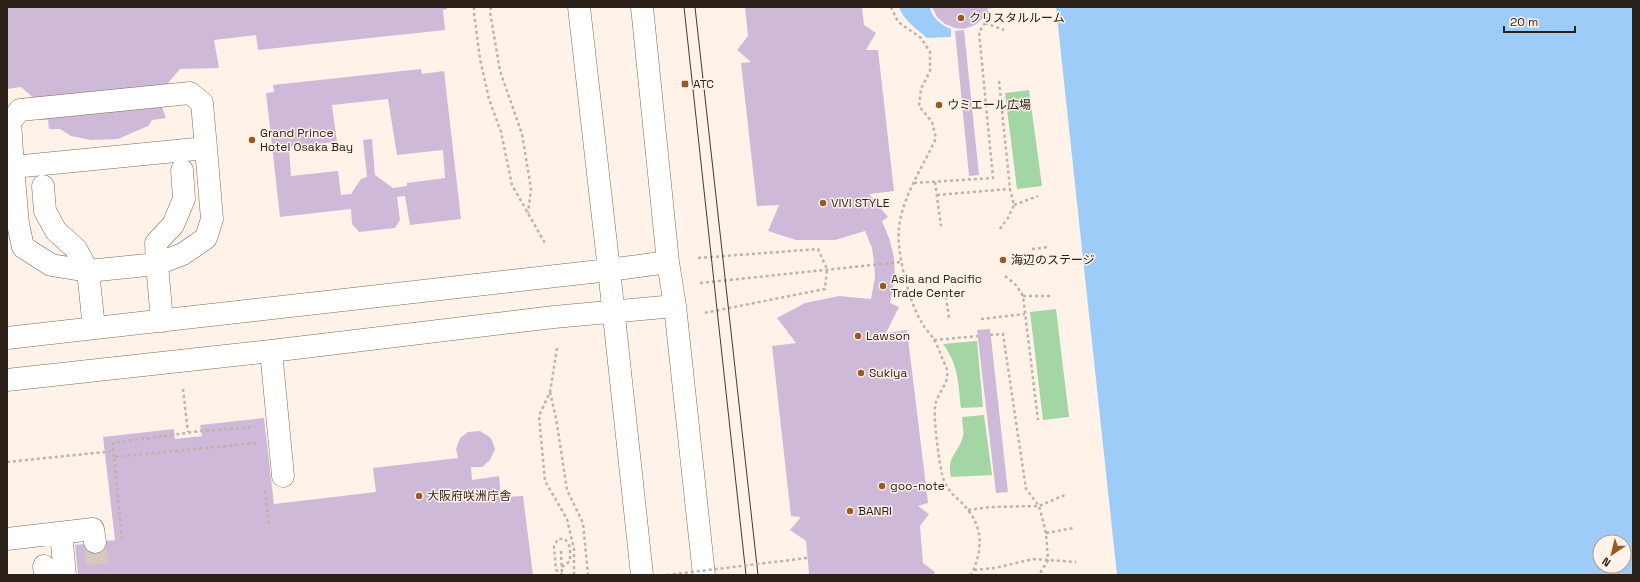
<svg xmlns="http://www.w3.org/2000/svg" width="1640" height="582" font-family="'Space Grotesk','Noto Sans JP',sans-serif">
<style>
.green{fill:#a3d6a4}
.water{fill:#9eccf8;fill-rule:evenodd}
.building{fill:#cebad8;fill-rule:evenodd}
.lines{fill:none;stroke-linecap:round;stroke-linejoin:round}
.minor-tunnel{stroke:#d5c8bf;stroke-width:22;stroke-dasharray:22 11;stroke-linecap:butt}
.minor-casing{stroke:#826852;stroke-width:23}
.path{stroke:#beb2a9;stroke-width:2.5;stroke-dasharray:3 3;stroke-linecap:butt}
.minor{stroke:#fff;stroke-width:22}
.tram{stroke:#44382f;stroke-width:1}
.path-bridge{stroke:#beb2a9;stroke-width:2.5;stroke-dasharray:3 3;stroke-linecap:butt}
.poi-dot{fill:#995923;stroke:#fff2e9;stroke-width:1.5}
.labels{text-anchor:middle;stroke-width:3;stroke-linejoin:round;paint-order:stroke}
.poi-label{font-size:12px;fill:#2c2118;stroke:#fff2e9;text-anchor:start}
</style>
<rect width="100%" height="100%" fill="#fff2e9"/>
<path class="green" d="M1029,90L1042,186L1017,189L1005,93Z
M1056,309L1069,417L1043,420L1030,312Z
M977,341L983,407L961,408C958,383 959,366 943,344Z
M984,415L992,475L951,477C946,456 959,453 963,436C964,430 962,423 962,417Z"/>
<path class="water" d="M899,7H930C931,17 942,26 951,29V37L927,38C917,29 903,20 899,7Z
M1056,7H1633V575H1117ZM1600,542H1624V566H1600Z"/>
<path class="building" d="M7,7H447V9L443,10L445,30L258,50L256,35L214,40L219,68L180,69L168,83L172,103L162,107L166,118L152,120L148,126L118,139L91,140L71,136L60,129H49L48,120H40L37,101L21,87L7,89Z
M745,7H862L864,25L876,33L866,50H878L894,191L869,194L888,217L882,221L889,238L894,257L895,277L890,303L899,307L886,333L907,330L928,503L918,506L929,514L920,526L923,563L935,572L933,575H807L809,573L806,541L790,530L801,517L791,516L772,346L796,343L777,318L805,303L839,296L871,299L875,277L874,262L872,248L865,231L835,240H796L768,231L779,205L757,206L741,63L751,62L737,50L748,36Z
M932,7H989L983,18L975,25L964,29L955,28L945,24L937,17Z
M964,30L979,175L969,176L955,31Z
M421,69L422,74L444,71L461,219L410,225L405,196L397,197L400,220L395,228L359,232L352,224L351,209L280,217L266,93L274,92L273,85ZM388,99L397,155L443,150L445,178L407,183V186L393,188L375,175L372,139L363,140L367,177L361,179L351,194L341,195L338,171L291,176L289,147L337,142L332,105Z
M990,329L1008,492L996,493L977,330Z
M264,418L274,504L376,492L373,468L458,458L456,449L460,438L468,432L480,431L491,438L495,449L490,460L482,467H471L472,480L499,476L501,497L523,496L533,575H78L75,545L115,540L103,437L174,429L175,439L202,436L200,425Z"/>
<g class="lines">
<path class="minor-tunnel" d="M95,542L98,575"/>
<defs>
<path id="minor" d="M579,7L609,270L642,575
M642,7L668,262L675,306L704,575
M13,167L10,122L20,110L190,93L202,103L206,148
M43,186L45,211L56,231L76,249L88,271L157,264L156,243L173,225L184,199L182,170
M94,328L88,271L51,265L23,247L18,224L13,167L206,148L212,219L206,238L183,254L157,264L162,321
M7,338L609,270L668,262
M271,351L283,476
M7,380L271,351L554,317L675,306
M61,533L65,575
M7,539L93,529L95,542
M44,566L45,575"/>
</defs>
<use href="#minor" class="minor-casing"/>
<path class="path" d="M474,7V13L480,59L489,99L501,132L512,185L546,245
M491,7L490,12L500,71L522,134L531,189L528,213
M891,7L898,22L921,38L930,52V71L921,89L919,106L932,122L936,138C923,167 903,195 899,227C896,251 909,303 922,323C925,329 931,334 934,340C938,346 940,353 943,360C944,363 947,367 947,371C949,383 939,392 936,402C932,414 939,460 942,474C947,494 957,496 968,510C984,530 982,553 971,575
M985,23L1004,30
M999,81L1010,189L1014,205L1008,218L999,230
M935,182L941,226
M914,183L993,178L979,32L985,23L990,7
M937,195L1010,189
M1014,205L1038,196
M1032,249L1049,247
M698,258L818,249L827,269L825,289L704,313
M1005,276L1016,285L1023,296L1038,420
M700,283L901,262
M945,291L949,318
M1023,296H1050
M981,319L1025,314
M990,335L1003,334L1026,489L1039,506L1046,533L1048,560L1039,575
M934,340L978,336
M557,348L550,392L539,416L545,481L567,519L574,549V575
M183,389L188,432
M550,392L556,418L567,490L583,523L588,575
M114,457L113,443L201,431L255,427
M7,462L114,451
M265,491L269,524
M968,510L990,507L1039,506L1065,495
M1046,533L1074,528
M122,539L114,457L256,443
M562,567L570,561V547L565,539H558L554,546L556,570L563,575
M974,570L995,568L1033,559L1076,562"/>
<use href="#minor" class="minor"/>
<path class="tram" d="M684,7L746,575
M695,7L758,575"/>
<path class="path-bridge" d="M561,551L562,575
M667,575L807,558"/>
</g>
<g class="poi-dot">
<circle cx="961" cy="18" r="4"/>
<rect x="681" y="80" width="8" height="8" rx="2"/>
<circle cx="939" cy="105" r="4"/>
<circle cx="252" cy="140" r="4"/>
<circle cx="823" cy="203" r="4"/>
<circle cx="1003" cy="260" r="4"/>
<circle cx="883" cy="286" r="4"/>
<circle cx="858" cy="336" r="4"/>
<circle cx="861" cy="373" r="4"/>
<circle cx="882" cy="486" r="4"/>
<circle cx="419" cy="496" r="4"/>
<circle cx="850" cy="511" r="4"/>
</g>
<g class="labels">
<g class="poi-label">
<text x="969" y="22">クリスタルルーム</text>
<text x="693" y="88">ATC</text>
<text x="947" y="109">ウミエール広場</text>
<text x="260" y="137">Grand Prince<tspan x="260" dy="14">Hotel Osaka Bay</tspan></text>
<text x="831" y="207">VIVI STYLE</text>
<text x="1011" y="264">海辺のステージ</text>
<text x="891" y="283">Asia and Pacific<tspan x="891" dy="14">Trade Center</tspan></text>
<text x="866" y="340">Lawson</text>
<text x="869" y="377">Sukiya</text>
<text x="890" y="490">goo-note</text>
<text x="427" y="500">大阪府咲洲庁舎</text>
<text x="858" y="515">BANRI</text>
</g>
</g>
<rect width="1640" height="582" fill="none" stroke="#2c2118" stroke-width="16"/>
<g transform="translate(1612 554) rotate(215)"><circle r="19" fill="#fff2e9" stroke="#ab9e95"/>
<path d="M0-3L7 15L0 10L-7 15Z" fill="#995923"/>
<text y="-6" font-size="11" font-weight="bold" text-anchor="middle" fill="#2c2118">N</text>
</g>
<path d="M1504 26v6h71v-6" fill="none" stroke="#2c2118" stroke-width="2"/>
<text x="1510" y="26" font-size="12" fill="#2c2118" stroke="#fff2e9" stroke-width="3" paint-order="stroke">20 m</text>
</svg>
